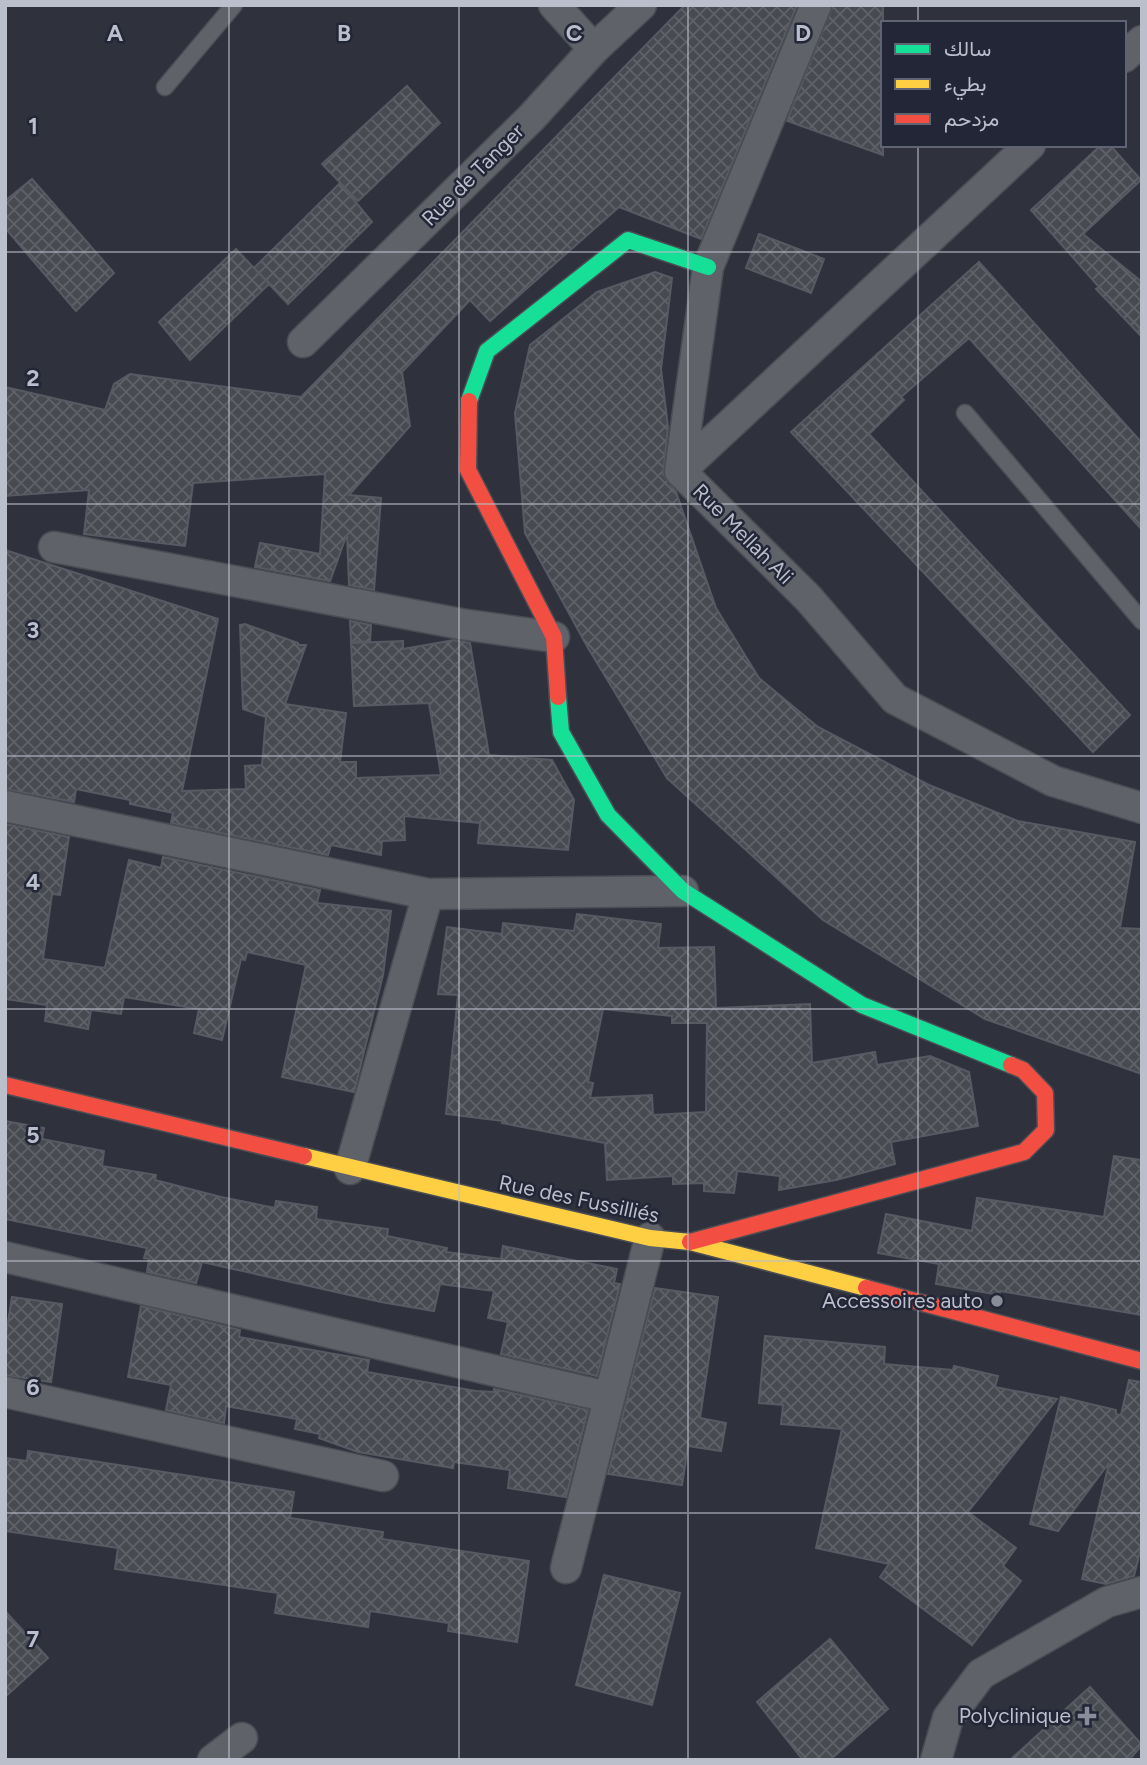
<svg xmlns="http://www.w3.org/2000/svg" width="1147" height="1765" font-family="Figtree,Vazirmatn,sans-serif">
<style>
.building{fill:url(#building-cross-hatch);stroke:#585a63;stroke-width:2;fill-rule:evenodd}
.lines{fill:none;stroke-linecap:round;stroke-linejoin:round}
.lane-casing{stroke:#4b4d55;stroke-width:19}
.street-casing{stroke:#4b4d55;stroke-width:33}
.fast-casing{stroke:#4b4d55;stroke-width:19}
.slow-casing{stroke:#4b4d55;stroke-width:19}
.jam-casing{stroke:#4b4d55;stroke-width:19}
.lane{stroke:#60626a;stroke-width:16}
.street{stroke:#60626a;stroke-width:30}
.fast{stroke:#16e098;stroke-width:16}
.slow{stroke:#ffcf43;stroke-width:16}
.jam{stroke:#f24e42;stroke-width:16}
.grid{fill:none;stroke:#bbbecb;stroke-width:2;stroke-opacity:0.55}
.poi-dot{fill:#8a8d99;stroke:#222636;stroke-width:2.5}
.labels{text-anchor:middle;stroke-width:5;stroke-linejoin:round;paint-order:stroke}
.street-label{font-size:21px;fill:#bbbecb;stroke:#222636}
.poi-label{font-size:21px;fill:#bbbecb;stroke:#222636;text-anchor:end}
.grid-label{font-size:23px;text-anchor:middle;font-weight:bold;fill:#bbbecb;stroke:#222636;stroke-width:5;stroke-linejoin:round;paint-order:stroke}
</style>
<defs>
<pattern id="building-cross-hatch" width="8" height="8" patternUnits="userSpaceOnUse" patternTransform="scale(1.75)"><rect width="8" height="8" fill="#484a52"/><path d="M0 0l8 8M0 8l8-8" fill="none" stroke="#60626a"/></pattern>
</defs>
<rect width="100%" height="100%" fill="#2f323c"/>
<path class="building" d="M685,5H797L701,239L619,207L490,321L470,300L402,372L410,426L349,495L381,498L374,590L349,585L347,534L330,581L255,567L260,543L320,554L325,474L193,483L185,546L84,534L89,490L5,496V387L105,410L114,384L130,374L301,397Z
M833,5H883V155L787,121Z
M407,86L440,123L358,201L322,164Z
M1101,145H1110L1141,180L1083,234L1142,282V337L1096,289L1099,287L1031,210Z
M32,179L114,273L76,311L5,228V201Z
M340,183L372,222L288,304L254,268Z
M759,234L824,259L811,293L746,268Z
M236,249L269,284L190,360L159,322Z
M979,262L1142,443V530L969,338L901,397L904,400L869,434L1130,715L1093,752L791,432Z
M655,272L672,278L661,369L668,427L663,474L676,492L716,608L759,678L818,727L929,785L1018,821L1135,842L1120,928L1142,929V1074L985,1019L823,920L667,778L588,648L525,533L515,413L530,345L597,292Z
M5,550L218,619L182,791L246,789L245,766L262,765L266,717L243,709L240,625L245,624L298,643V645H306L285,704L346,713L340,762H356V778L441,775L429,703L354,706L351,643L403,641V649L454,640L470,643L489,755L552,760L574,800L568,850L478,843L480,823L404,816L405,840L382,841L381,855L331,845L328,855L171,823L173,813L130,804V800L76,789L74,802L5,789Z
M350,621L371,625L370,642L351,641Z
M5,824L69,837L60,895L52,894L43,959L105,968L129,860L161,868L163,857L320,890L317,903L391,911L383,975L354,1092L282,1077L306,965L247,952L245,960L241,959L222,1040L194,1033L199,1009L124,997L121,1014L91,1010L88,1029L45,1021L47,1005L5,999Z
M577,914L661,924L658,948L714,947L716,1008L810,1004L812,1063L875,1052L877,1065L930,1056L969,1072L978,1126L891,1142L895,1164L836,1180L779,1190L780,1176L737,1171L734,1193L704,1191V1183L673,1184V1176L607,1180L605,1143L502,1123L503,1121L446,1114L458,995L438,994L447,927L502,934L503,923L574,931ZM603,1009L672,1016V1023H707L706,1112L653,1115L652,1095L590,1098L593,1083L588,1082Z
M5,1121L44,1128L42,1139L104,1151L102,1166L156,1175L155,1180L221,1197L275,1208L276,1201L317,1207L316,1219L388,1229L387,1236L447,1248L446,1252L501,1259L503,1246L617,1269L614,1283L620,1284L597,1376L501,1354L508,1322L488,1318L494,1291L440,1284L434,1311L381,1302L202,1262L196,1283L147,1272L149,1259L144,1258L147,1248L5,1219Z
M1114,1156L1142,1160V1315L1000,1291V1295L936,1284L939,1264L878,1253L886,1214L972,1231L977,1198L1104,1217Z
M655,1288L718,1297L700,1418L726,1423L721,1451L688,1446L682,1485L608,1474Z
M12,1297L62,1304L51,1382L5,1375V1341Z
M141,1306L240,1330L239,1337L369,1360L367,1372L476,1391L494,1392V1389L588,1410L566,1497L508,1488L510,1470L454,1462L453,1468L358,1452L319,1438L320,1434L295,1429L297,1419L226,1406L224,1423L166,1410L171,1385L128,1377Z
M765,1336L885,1347L884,1364L953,1370L954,1366L998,1376L995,1387L1057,1399L968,1512L1016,1548L1003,1566L1021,1581L972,1645L880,1577L889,1564L816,1548L842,1429L781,1424L783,1405L759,1403Z
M1129,1380L1142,1382V1544L1134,1576L1106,1584L1082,1579L1109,1463L1058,1531L1030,1524L1061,1397L1116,1410V1414L1121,1415Z
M28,1451L294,1492L290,1518L383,1532L382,1539L529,1561L517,1642L448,1631L449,1623L370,1611L368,1627L275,1613L278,1593L115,1569L118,1548L5,1531V1458L27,1461Z
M604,1575L680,1593L652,1705L576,1685Z
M5,1611L48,1658L5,1697Z
M830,1639L888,1709L830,1760H803L757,1702Z
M1090,1687L1142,1745L1129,1760H1010Z"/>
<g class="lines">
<defs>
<path id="lane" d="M165,87L234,5
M965,413L1142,621"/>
<path id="street" d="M554,5L594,49
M816,5L708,267L680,471L809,599L895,699L1053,781L1142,808
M1124,57L1142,41
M303,342L531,118L594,49L641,5
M680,471L1030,145
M54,547L461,624L554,637
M5,806L428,894L683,891
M350,1169L428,894
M5,1257L608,1397
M5,1392L383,1476
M566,1568L650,1238
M213,1760L242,1738
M936,1760L948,1718L981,1674L1107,1602L1142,1592"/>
<path id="fast" d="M469,401L487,351L628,240L708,267
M558,697L561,732L608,815L683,891L862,1005L1011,1065"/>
<path id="slow" d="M304,1156L650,1238L690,1242L866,1288"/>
<path id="jam" d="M469,401L468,470L554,637L558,697
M5,1085L304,1156
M690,1242L1024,1152L1046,1130L1045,1093L1023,1070L1011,1065
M866,1288L1142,1361"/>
</defs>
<use href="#lane" class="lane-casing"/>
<use href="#street" class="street-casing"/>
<use href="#fast" class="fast-casing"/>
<use href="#slow" class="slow-casing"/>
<use href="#jam" class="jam-casing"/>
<use href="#lane" class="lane"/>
<use href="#street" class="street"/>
<use href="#fast" class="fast"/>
<use href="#slow" class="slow"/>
<use href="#jam" class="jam"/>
</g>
<path class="grid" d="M229,5V1760M459,5V1760M688,5V1760M918,5V23M918,145V1760M5,252H1142M5,504H1142M5,756H1142M5,1009H1142M5,1261H1142M5,1513H1142"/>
<g class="poi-dot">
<circle cx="997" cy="1301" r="7"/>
<path d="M1083.5 1705.5h7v7h7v7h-7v7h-7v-7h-7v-7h7z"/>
</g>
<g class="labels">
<g class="street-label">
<text transform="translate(473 175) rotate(-45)" y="7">Rue de Tanger</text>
<text transform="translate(743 534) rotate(45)" y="7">Rue Mellah Ali</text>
<text transform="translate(579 1199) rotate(12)" y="7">Rue des Fussilliés</text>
</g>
<g class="poi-label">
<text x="983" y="1308">Accessoires auto</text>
<text x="1071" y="1723">Polyclinique</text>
</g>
</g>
<g class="grid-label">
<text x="115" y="41">A</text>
<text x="344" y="41">B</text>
<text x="574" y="41">C</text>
<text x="803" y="41">D</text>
<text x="33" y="134">1</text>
<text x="33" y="386">2</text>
<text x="33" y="638">3</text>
<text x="33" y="890">4</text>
<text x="33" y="1143">5</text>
<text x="33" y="1395">6</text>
<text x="33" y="1647">7</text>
</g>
<rect width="1147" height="1765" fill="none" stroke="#bbbecb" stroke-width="14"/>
<rect x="881" y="21" width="245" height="126" fill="#222636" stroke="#5f6372" stroke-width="2"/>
<rect x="895" y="44" width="35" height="10" fill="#16e098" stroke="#5f6372" stroke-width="2"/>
<text x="944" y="56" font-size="21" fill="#bbbecb">سالك</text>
<rect x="895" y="79" width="35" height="10" fill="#ffcf43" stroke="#5f6372" stroke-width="2"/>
<text x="944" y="91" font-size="21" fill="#bbbecb">بطيء</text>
<rect x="895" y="114" width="35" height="10" fill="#f24e42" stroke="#5f6372" stroke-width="2"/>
<text x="944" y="126" font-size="21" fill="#bbbecb">مزدحم</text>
</svg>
